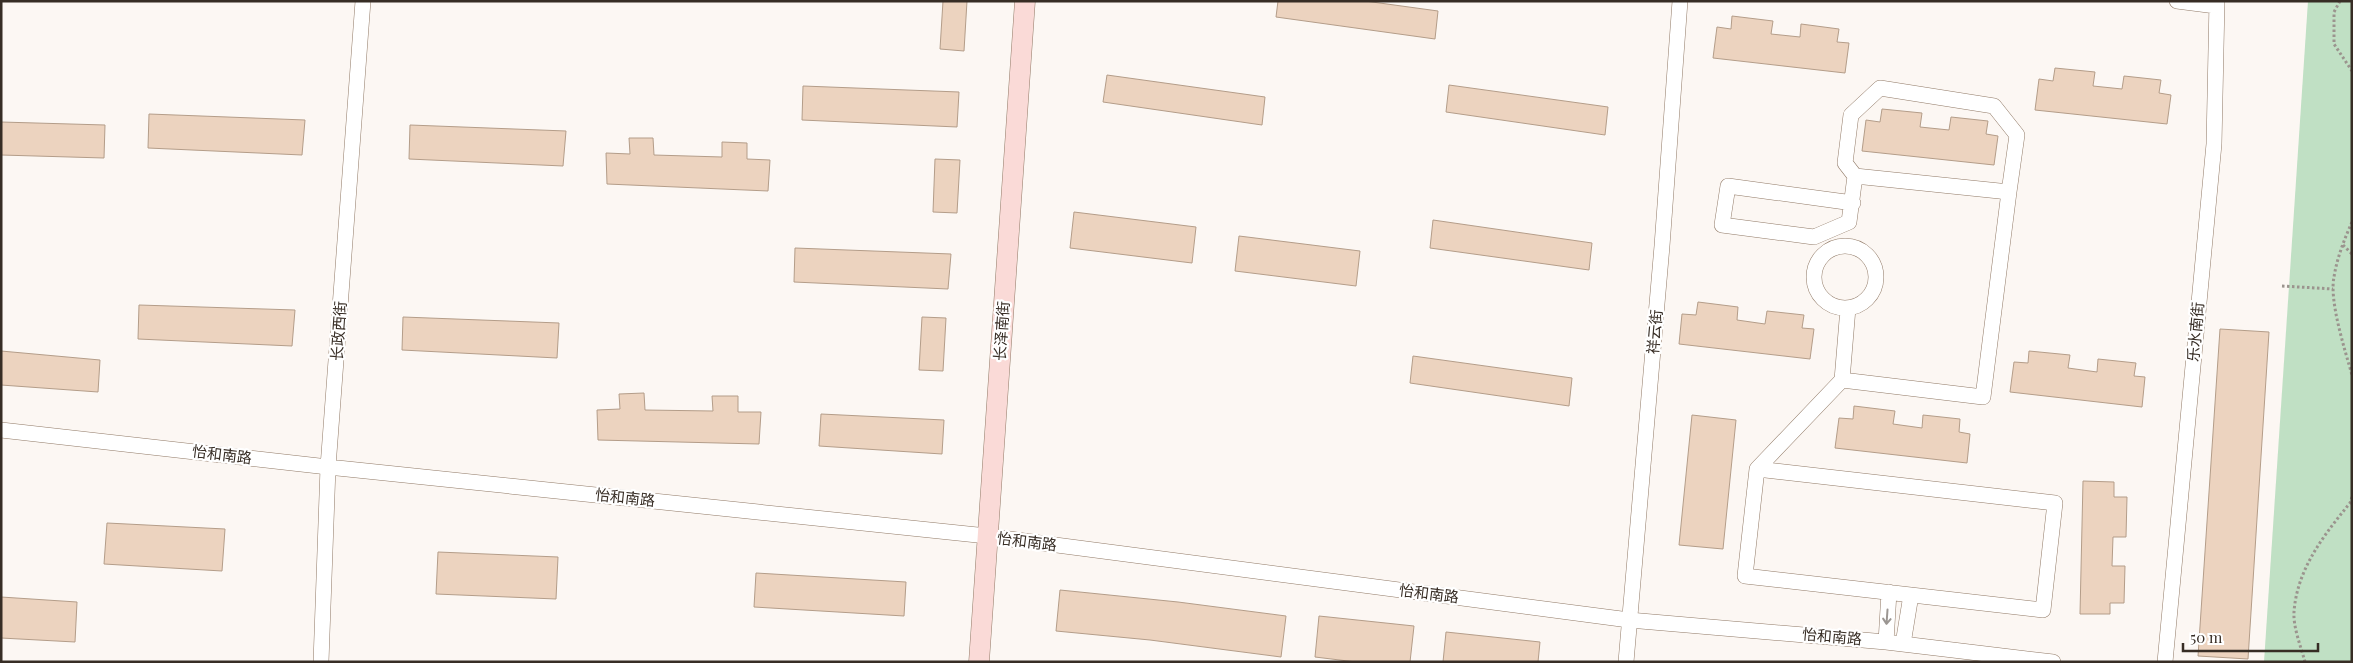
<svg xmlns="http://www.w3.org/2000/svg" width="2353" height="663" font-family="'Playfair Display','Noto Sans SC',serif">
<style>
.green{fill:#c0e0c4}
.building{fill:#ecd3bf;stroke:#b49d89}
.lines{fill:none;stroke-linecap:round;stroke-linejoin:round}
.street-casing{stroke:#917a67;stroke-width:16}
.secondary-casing{stroke:#917a67;stroke-width:21}
.path{stroke:#9b948e;stroke-width:3;stroke-dasharray:2.5 2.5;stroke-linecap:butt}
.street{stroke:#fff;stroke-width:15}
.secondary{stroke:#fadad7;stroke-width:20}
.oneway{stroke:#9b9692}
.labels{text-anchor:middle;stroke-width:4.5;stroke-linejoin:round;paint-order:stroke}
.street-label{font-size:15px;fill:#372d25;stroke:#fff}
</style>
<rect width="100%" height="100%" fill="#fcf7f3"/>
<path class="green" d="M2308,1H2352V662H2264Z"/>
<path class="building" d="M943,1H967L964,51L940,49Z
M1278,1H1365L1438,11L1435,39L1276,17Z
M1732,16L1773,21L1771,34L1800,37L1801,24L1839,29L1837,42L1849,43L1845,73L1713,58L1717,27L1731,29Z
M2055,68L2095,72L2093,86L2122,89L2124,76L2161,80L2159,93L2171,95L2167,124L2035,110L2039,79L2053,81Z
M1107,75L1265,97L1262,125L1103,102Z
M1449,85L1608,107L1605,135L1446,112Z
M803,86L959,92L957,127L802,120Z
M1882,109L1922,113L1920,127L1949,130L1951,117L1988,121L1986,134L1998,136L1994,165L1862,151L1866,120L1880,122Z
M149,114L305,120L302,155L148,148Z
M1,122L105,125L104,158L1,155Z
M410,125L566,131L563,166L409,159Z
M629,138H653L654,155L722,157V142L747,143V159L770,160L768,191L607,184L606,153L630,154Z
M935,159L960,160L957,213L933,212Z
M1074,212L1196,227L1192,263L1070,248Z
M1433,220L1592,243L1589,270L1430,248Z
M1239,236L1360,251L1356,286L1235,271Z
M795,248L951,254L948,289L794,282Z
M1698,302L1738,307L1737,320L1765,324L1767,311L1804,315L1802,328L1814,329L1810,359L1679,344L1682,314L1696,315Z
M139,305L295,310L292,346L138,339Z
M403,317L559,323L557,358L402,350Z
M922,317L946,318L943,371L919,370Z
M2220,329L2269,332L2248,659L2198,656Z
M1,351L100,360L98,392L1,385Z
M2029,351L2070,355L2068,368L2097,372L2098,359L2136,363L2134,376L2145,377L2142,407L2010,392L2014,362L2028,363Z
M1413,356L1572,378L1569,406L1410,383Z
M644,393L645,410L713,411L712,396H738V412H761L759,444L598,440L597,410L620,409L619,394Z
M1854,406L1895,411L1893,424L1922,428L1923,415L1960,419L1959,432L1970,434L1967,463L1835,448L1839,418L1853,419Z
M821,414L944,420L942,454L819,446Z
M1692,415L1736,420L1723,549L1679,545Z
M2083,481L2114,482V497H2127L2126,537H2113L2112,566H2125L2124,603H2110V614H2080Z
M107,523L225,529L222,571L104,564Z
M438,552L558,557L556,599L436,594Z
M756,573L906,582L904,616L754,607Z
M1060,590L1178,602L1286,616L1281,657L1150,640L1056,631Z
M1,597L77,602L75,642L1,638Z
M1319,616L1414,626L1410,662H1356L1315,657Z
M1446,632L1540,642L1538,662H1443Z"/>
<g class="lines">
<defs>
<path id="street" d="M2177,1L2216,6
M1855,176L1845,163L1851,115L1880,88L1994,106L2017,135L2009,192
M1814 277a31 31 0 1 1 62 0a31 31 0 1 1-62 0Z
M1842,380L1983,397L2009,192L1855,176L1849,222L1814,237L1722,225L1728,186L1853,203
M1,430L328,467L987,536L1629,620L1886,642L2053,662
M1757,469L2055,503L2043,610L1745,576Z
M1757,469L1842,380L1848,308
M1886,642L1889,592
M1903,644L1911,595
M321,662L328,467L363,1
M1626,662L1662,246L1680,1
M2165,662L2214,144L2217,1"/>
<path id="secondary" d="M979,662L1025,1"/>
</defs>
<use href="#street" class="street-casing"/>
<use href="#secondary" class="secondary-casing"/>
<path class="path" d="M2340,1L2334,12V44L2352,71
M2352,222C2344,240 2337,258 2334,277C2329,301 2345,350 2352,375
M2343,245L2352,254
M2282,286L2333,289
M2305,662C2301,647 2293,627 2294,612C2297,569 2324,535 2350,503L2352,497"/>
<use href="#street" class="street"/>
<use href="#secondary" class="secondary"/>
</g>
<defs><path id="oneway-shaft" d="M-6 0H5M1.5-3L5.5 0L1.5 3" fill="none" stroke-width="1.6" stroke-linecap="round" stroke-linejoin="round" transform="scale(1.25)"/></defs>
<use class="oneway" href="#oneway-shaft" transform="translate(1887 617) rotate(94)"/>
<g class="labels">
<g class="street-label">
<text transform="translate(339 331) rotate(-86)" y="5">长政西街</text>
<text transform="translate(1002 331) rotate(-86)" y="5">长泽南街</text>
<text transform="translate(1655 332) rotate(-85)" y="5">祥云街</text>
<text transform="translate(2196 332) rotate(-85)" y="5">乐水南街</text>
<text transform="translate(222 455) rotate(7)" y="5">怡和南路</text>
<text transform="translate(625 498) rotate(6)" y="5">怡和南路</text>
<text transform="translate(1027 542) rotate(7)" y="5">怡和南路</text>
<text transform="translate(1429 594) rotate(7)" y="5">怡和南路</text>
<text transform="translate(1832 637) rotate(5)" y="5">怡和南路</text>
</g>
</g>
<rect width="2353" height="663" fill="none" stroke="#372d25" stroke-width="5"/>
<path d="M2183 643v8h135v-8" fill="none" stroke="#372d25" stroke-width="2.5"/>
<text x="2190" y="643" font-size="15" fill="#372d25" stroke="#ffffff" stroke-width="4" paint-order="stroke">50 m</text>
</svg>
